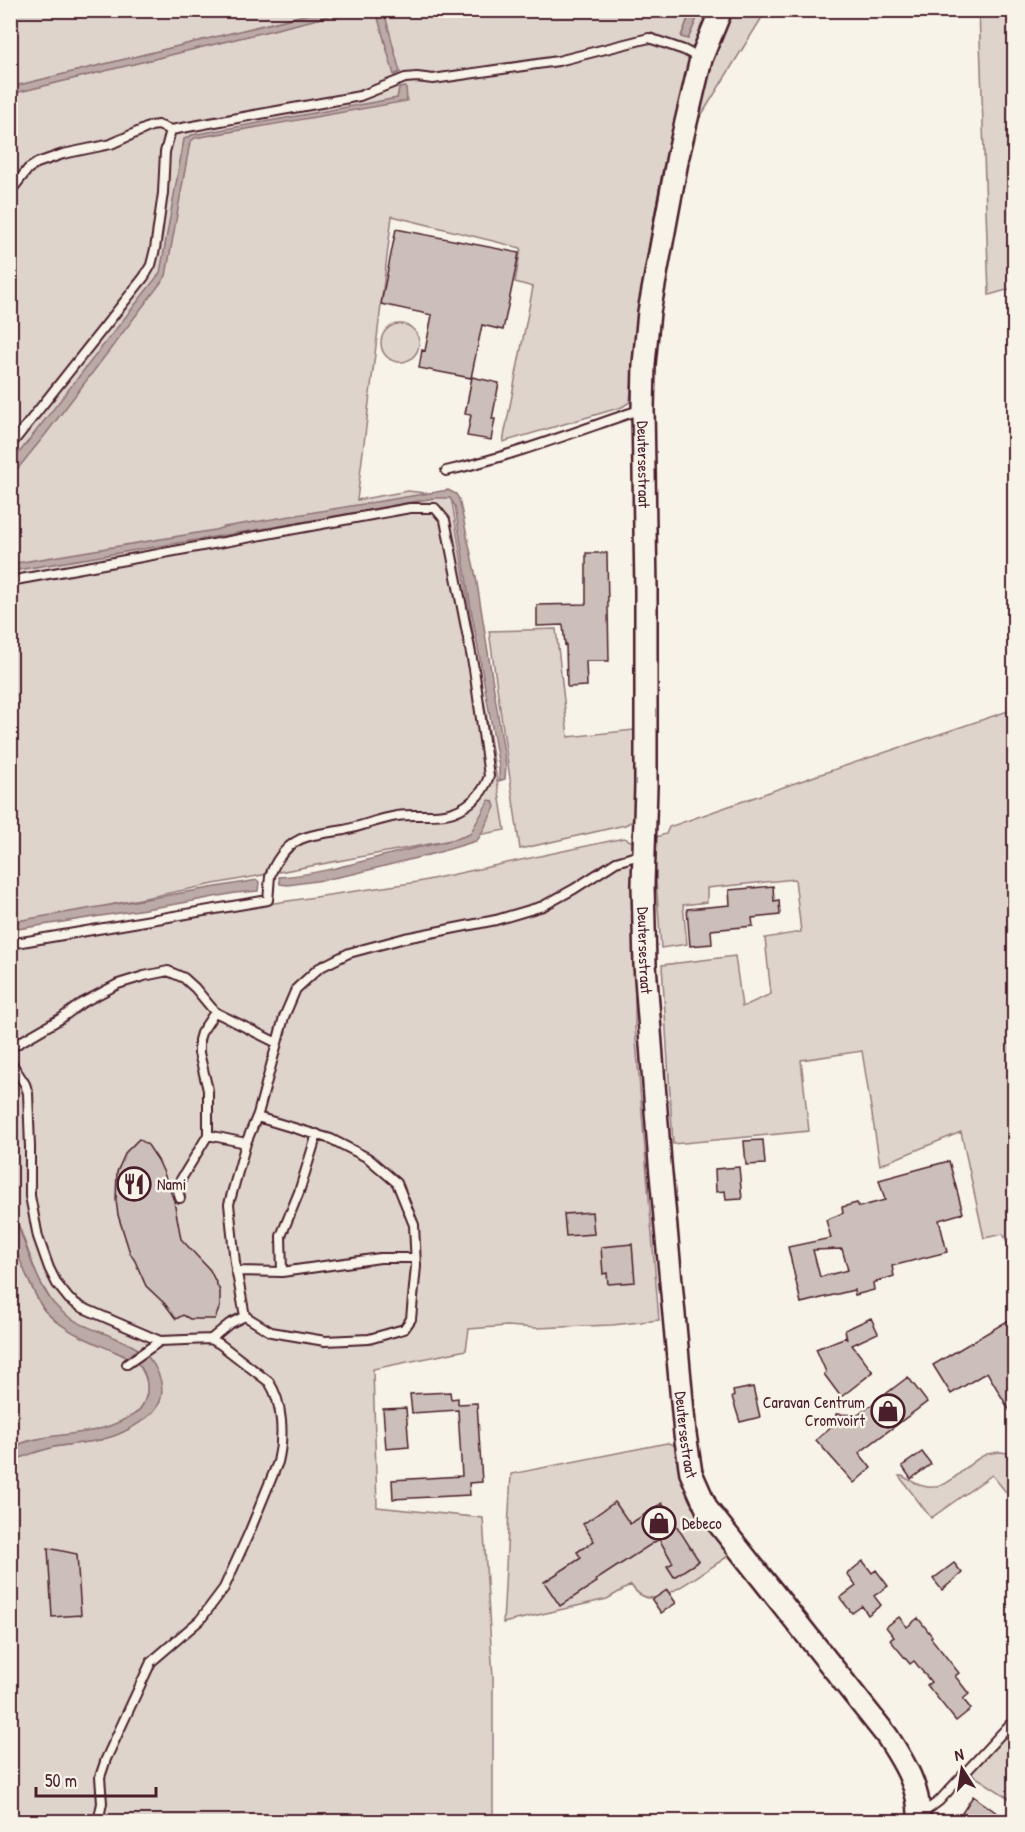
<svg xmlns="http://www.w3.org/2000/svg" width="1025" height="1832" font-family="'Patrick Hand',sans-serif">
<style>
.green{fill:#ded4cc;stroke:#947a7c;stroke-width:1.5}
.water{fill:#bcaaa7;stroke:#8e7275;stroke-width:1.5}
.building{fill:#ccbfb9;stroke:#4a1f2b;stroke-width:1.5;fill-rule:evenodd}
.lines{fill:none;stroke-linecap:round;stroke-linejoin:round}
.lane-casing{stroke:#4a1f2b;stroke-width:12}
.secondary-casing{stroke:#4a1f2b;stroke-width:26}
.lane{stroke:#f7f3e8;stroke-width:8}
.secondary{stroke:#f7f3e8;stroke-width:21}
.labels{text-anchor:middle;stroke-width:5;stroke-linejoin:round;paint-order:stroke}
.street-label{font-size:16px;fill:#4a1f2b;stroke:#f7f3e8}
.poi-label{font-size:16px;fill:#4a1f2b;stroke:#f7f3e8;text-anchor:start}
</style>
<rect width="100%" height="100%" fill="#f7f3e8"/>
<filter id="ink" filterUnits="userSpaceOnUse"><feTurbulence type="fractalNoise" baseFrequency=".0167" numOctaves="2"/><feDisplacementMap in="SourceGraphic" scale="12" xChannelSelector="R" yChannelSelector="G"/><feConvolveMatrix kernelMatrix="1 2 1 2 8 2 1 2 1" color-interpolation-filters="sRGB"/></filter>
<g filter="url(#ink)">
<path class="green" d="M11,10L321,11L11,87Z
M350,11H691L681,36L688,39L700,11H712L692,54L663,168L647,255L635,347L630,402L622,407L503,442L533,287L515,282L521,248L392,216L357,500L408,491L451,496L505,830L214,884L11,925L10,94Z
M730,11H766L694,127L716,42Z
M979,11H1014V288L989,295Z
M381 343a19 19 0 1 1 38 0a19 19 0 1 1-38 0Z
M556,629L568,737L634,730V815L633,821L625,825L520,849L489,631Z
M1014,709V1255L1003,1234L984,1238L961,1132L880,1165L862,1051L801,1060L809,1131L673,1144L662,965L735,956L742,1007L771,994L765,938L801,932L795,879L707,888V902L683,905L687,944L661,948L653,838L666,834L669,827L815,776Z
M624,838L633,842L635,849V1028L659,1320L612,1325L536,1328L507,1326L469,1329L466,1350L373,1369L377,1507L483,1518L493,1678V1821H11L10,1462L25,1455L54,1447L101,1440L160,1403L139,1350L80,1324L63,1314L52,1302L38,1278L11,1204V947L226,910L418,882Z
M10,1234L31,1286L43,1309L56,1322L138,1363C146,1376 151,1387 144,1402C128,1437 59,1432 28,1441C22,1443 16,1446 11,1448Z
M667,1443L672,1444L676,1447L685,1491L690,1502L730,1555C714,1565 671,1596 655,1598C644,1599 636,1593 631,1585L607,1599L503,1623L511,1474Z
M1001,1452L1014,1454V1502L992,1475L931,1518L899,1476H902C908,1479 916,1484 923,1486C950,1494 964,1462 987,1454C992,1453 997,1452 1001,1452Z
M1014,1726V1793L1010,1799L970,1773Z"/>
<path class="water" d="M321,11H350L11,94V87Z
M376,11H384L400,72L394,75Z
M691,11H700L688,39L681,37Z
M406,87L407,101L195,138L190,142L166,276L45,435L11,477V463L160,273L184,139L192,135L397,98L399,88Z
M448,490L456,494L459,499L476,577L506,765L505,779L499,781V767L470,603L455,506L450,498H434L291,524L11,571V564L215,530L224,527Z
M489,800L493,801L495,807L479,838L476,841L436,853L353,874L323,880L288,885L280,884L279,877C324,874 367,859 411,849C432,844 451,842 470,834Z
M257,880L259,882L258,891L235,893L177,904L11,930V922Z
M10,1204C21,1231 36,1284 54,1304C77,1330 110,1331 138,1349C146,1354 154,1363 158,1373C170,1402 153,1416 129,1429C105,1443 79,1442 54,1447C39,1451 24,1456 11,1462V1448C47,1430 90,1439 125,1419C130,1417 137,1413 140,1409C151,1396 149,1373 137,1363C131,1358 123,1355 116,1352C91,1341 65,1332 45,1311C37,1301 12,1245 11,1232C10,1223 11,1213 10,1204Z"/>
<path class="building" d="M396,229L519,253L503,330L482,325L471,378L419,368L422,350L425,351L432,315L381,304Z
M472,377L499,383L492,419H495L491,440L467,436L471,415L465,414Z
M586,553H607L609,661H586L587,686L568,687L567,686L566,644L565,645L563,625L537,626V605L586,604Z
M773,886L774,901L779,900L780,915L752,918L753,926L711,930L712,944L690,946L687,909L730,905L729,890Z
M139,1139L148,1145L158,1160L164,1173L174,1201L181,1239L210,1270L220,1291V1306L215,1319H190L183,1315L176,1319L165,1304L146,1286L135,1261L130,1253L118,1215L116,1200L117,1172L126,1152Z
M763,1140L765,1164L746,1165L744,1141Z
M949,1161L963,1213L939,1220L947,1252L892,1266L894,1276L873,1283L874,1290L855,1295L854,1290L801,1303L788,1247L831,1238L826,1220L843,1213L842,1207L857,1203L859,1207L885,1200L879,1180ZM842,1249L848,1270L820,1277L813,1250Z
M739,1167L742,1199L726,1200L725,1191L716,1192L715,1169Z
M592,1212L594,1234L566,1236L564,1214Z
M632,1244L635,1282L608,1284L607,1273L603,1274L601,1247Z
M1014,1317V1418L987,1372L951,1394L933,1365Z
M871,1318L878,1333L852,1345L873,1372L841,1397L824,1374L826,1372L816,1349L846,1337L847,1340L845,1330Z
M908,1377L927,1402L859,1453L871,1468L854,1483L816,1440L835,1423L836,1414L858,1415Z
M753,1387L760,1417L740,1422L732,1397L734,1396L733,1391Z
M450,1392L451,1399L458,1398V1404L477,1403L482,1482L469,1483L470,1495L393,1499L392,1480L462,1476L458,1410L412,1413L410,1394Z
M406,1408L409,1447L386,1449L383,1409Z
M922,1452L931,1464L911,1479L902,1466Z
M615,1502L630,1524L662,1503L699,1561L674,1577L667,1566L673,1563L659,1539L596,1580L597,1582L560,1606L544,1582L581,1558L577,1552L594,1541L583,1524Z
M48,1548L77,1554L81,1615L52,1617Z
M863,1561L872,1573L876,1570L888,1586L874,1596L881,1605L868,1615L862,1606L852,1613L840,1598L856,1586L847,1574Z
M954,1563L962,1573L942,1590L933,1579Z
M667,1590L676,1603L661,1613L652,1600Z
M899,1617L907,1627L918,1618L932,1636L931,1638L959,1673L955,1676L969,1694L963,1699L971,1709L956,1721L927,1685L931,1682L914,1661L910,1664L890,1640L894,1637L886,1627Z
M973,1796L983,1803L1008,1821H974L962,1813Z"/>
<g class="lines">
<defs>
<path id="lane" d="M171,130L360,96L405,78L417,77L433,79L558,61L649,38L684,50L701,59
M10,192L28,169L37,163L63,154L111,144L151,126L158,125L171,130L165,152L163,193L155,249L151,265L144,277L10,446
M446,471C513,456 577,431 642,409
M10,581L410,508H435L445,520L474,669L489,776C486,786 480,795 471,802C446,822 426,812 397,816C379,819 362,826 344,830C316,835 294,833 277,861C274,866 271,872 270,877C269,885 269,893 268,900L10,944
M215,1012L201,1033L199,1040V1053L208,1090V1135L246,1143
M10,1048L60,1019L82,1003L118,984L144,976L168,971L184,978L195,988L215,1012L277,1043
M10,1061L25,1084L28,1093L30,1147V1196L38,1237L49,1268L57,1284L69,1299L81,1307L160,1341L211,1339L220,1344L269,1382C283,1403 284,1437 278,1462L249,1533L224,1588L200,1620L151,1662L106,1759L100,1777L102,1803L98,1822
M257,1117L331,1139L368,1158L397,1183L414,1225L416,1266L411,1319L404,1329L369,1339L325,1341L271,1332L245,1316L235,1263L229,1204L246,1143L258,1114L284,1017L296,989L319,968L349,953L405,938L496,920L543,906L574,889L616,862L643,854
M180,1198L177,1186L208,1135
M236,1271L282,1272L281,1236L299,1192L317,1134
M282,1272L380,1258H415
M211,1339L229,1324L245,1316
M127,1364L160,1341
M923,1813L939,1801L1014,1720"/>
<g id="secondary">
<path id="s1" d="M721,10L701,59L678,156L649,312L644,364L643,409L646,590V786L643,885L645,965L660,1163L685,1434L691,1473L707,1509L887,1736C904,1762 921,1789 919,1822"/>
</g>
</defs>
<use href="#lane" class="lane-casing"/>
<use href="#secondary" class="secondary-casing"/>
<use href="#lane" class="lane"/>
<use href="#secondary" class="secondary"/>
</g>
</g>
<defs>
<symbol id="restaurant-ring" viewBox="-11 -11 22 22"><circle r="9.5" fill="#f7f3e8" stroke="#4a1f2b" stroke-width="1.5"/><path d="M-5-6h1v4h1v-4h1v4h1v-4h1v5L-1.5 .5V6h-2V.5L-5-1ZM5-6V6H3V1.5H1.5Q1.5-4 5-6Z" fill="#4a1f2b"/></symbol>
<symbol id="shop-ring" viewBox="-11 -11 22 22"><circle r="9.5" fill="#f7f3e8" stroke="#4a1f2b" stroke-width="1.5"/><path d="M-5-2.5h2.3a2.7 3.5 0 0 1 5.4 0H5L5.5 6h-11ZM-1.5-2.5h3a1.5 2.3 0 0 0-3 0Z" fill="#4a1f2b"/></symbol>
</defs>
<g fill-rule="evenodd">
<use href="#restaurant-ring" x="115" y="1165" width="38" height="38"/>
<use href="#shop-ring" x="869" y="1392" width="38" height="38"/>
<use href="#shop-ring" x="640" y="1504" width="38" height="38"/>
</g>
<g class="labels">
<g class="street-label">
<text dy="6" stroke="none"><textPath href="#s1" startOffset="464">Deutersestraat</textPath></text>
<text dy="6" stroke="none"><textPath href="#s1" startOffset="950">Deutersestraat</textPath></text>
<text dy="6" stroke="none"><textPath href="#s1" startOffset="1436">Deutersestraat</textPath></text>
</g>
<g class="poi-label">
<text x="157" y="1190">Nami</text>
<text x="865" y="1408" text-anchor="end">Caravan Centrum<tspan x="865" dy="18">Cromvoirt</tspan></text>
<text x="682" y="1529">Debeco</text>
</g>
</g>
<rect width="1025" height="1832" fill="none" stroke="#f7f3e8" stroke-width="36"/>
<rect x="18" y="18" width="989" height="1796" fill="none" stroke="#4a1f2b" stroke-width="2" filter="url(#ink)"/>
<g transform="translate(962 1769) rotate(348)" stroke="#f7f3e8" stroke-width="4.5" paint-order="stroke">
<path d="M0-4.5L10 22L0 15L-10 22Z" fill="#4a1f2b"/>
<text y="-9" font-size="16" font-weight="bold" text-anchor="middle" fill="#4a1f2b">N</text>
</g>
<path d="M36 1787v9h120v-9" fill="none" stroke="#4a1f2b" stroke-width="3"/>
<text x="45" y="1787" font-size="18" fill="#4a1f2b" stroke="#f7f3e8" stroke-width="4.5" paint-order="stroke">50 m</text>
</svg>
